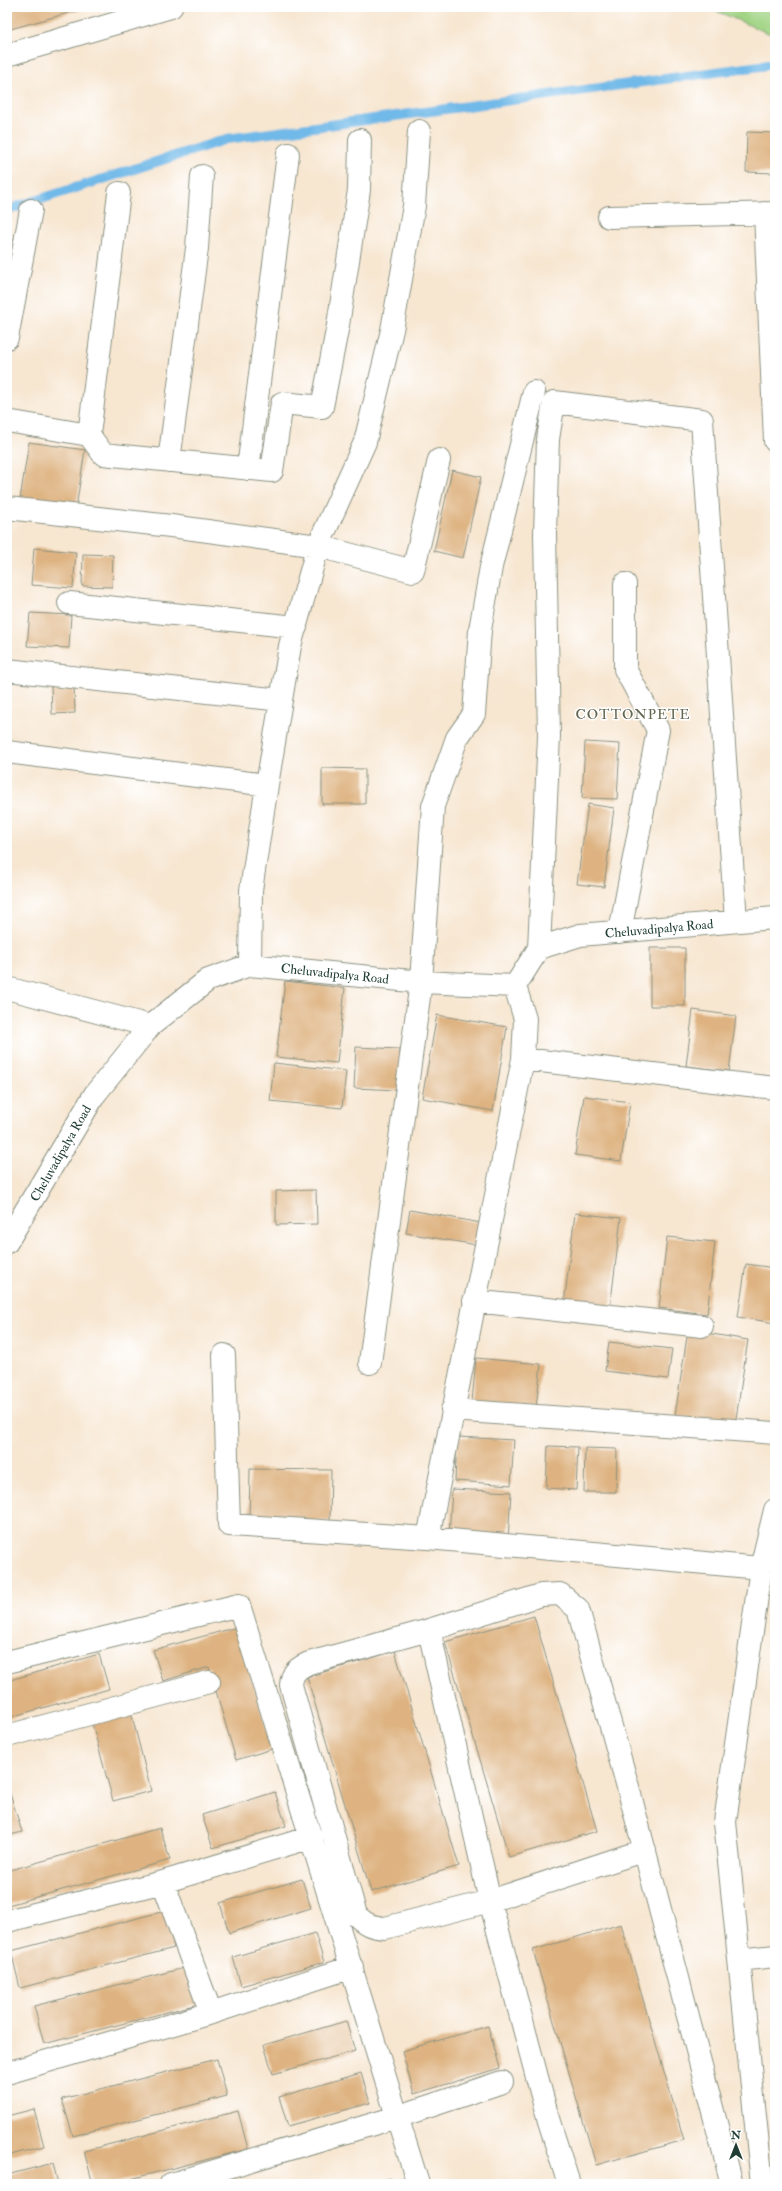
<svg xmlns="http://www.w3.org/2000/svg" width="782" height="2191" font-family="'IM FELL Double Pica',serif">
<style>
.grass{fill:#a1d485;stroke:#60885c}
.lines{fill:none;stroke-linecap:round;stroke-linejoin:round}
.stream{stroke:#71b9e8;stroke-width:10}
.building{fill:#deb381}
.minor-casing{stroke:#8b9282;stroke-width:24}
.minor{stroke:#fff;stroke-width:22}
.labels{text-anchor:middle;stroke-width:3;stroke-linejoin:round;paint-order:stroke}
.street-label{font-size:13px;fill:#1f3d34;stroke:#fff}
.neighbourhood-label{font-size:14px;letter-spacing:1px;fill:#62664f;stroke:#fff}
</style>
<rect width="100%" height="100%" fill="#fff"/>
<filter id="ink" filterUnits="userSpaceOnUse"><feTurbulence type="fractalNoise" baseFrequency=".025" numOctaves="2"/><feDisplacementMap in="SourceGraphic" scale="8" xChannelSelector="R" yChannelSelector="G"/><feConvolveMatrix kernelMatrix="1 2 1 2 8 2 1 2 1" color-interpolation-filters="sRGB"/></filter>
<filter id="wash" filterUnits="userSpaceOnUse"><feTurbulence type="fractalNoise" baseFrequency=".012" numOctaves="4" result="noise"/><feDisplacementMap in="SourceGraphic" scale="16" xChannelSelector="R" yChannelSelector="G"/><feGaussianBlur stdDeviation="0.9" result="paint"/><feColorMatrix in="noise" values="0 0 0 0 0 0 0 0 0 0 0 0 0 0 0 0 0 1.4 0 .05"/><feComposite in="paint" operator="in"/></filter>
<g filter="url(#wash)">
<rect width="100%" height="100%" fill="#f7e6d0"/>
<path class="grass" d="M707,7H775V36Z"/>
<g class="lines">
<path class="stream" d="M7,210L227,139L775,64"/>
</g>
<g id="blocks">
<path class="building" d="M7,7H90L7,30Z
M747,132L775,133V173L746,172Z
M29,442L85,450L76,508L20,499Z
M452,470L481,477L463,558L434,551Z
M34,548L76,552L73,588L31,585Z
M83,554L113,555L112,587L82,586Z
M30,613L71,615L69,648L27,646Z
M74,683L75,713L52,714L51,684Z
M585,742L620,744L617,799L582,798Z
M322,768L365,769V804H322Z
M588,804L614,808L604,887L577,884Z
M650,948H685V1006H650Z
M285,981L345,988L337,1063L276,1057Z
M693,1010L736,1016L729,1071L686,1066Z
M437,1015L507,1027L493,1111L422,1098Z
M356,1047L400,1049L399,1090L354,1088Z
M274,1063L346,1071L342,1108L270,1101Z
M584,1096L630,1102L621,1161L575,1155Z
M316,1190L317,1224L276,1225V1191Z
M410,1210L481,1223L477,1245L406,1233Z
M575,1213L621,1218L610,1309L564,1304Z
M667,1237L715,1242L707,1314L659,1308Z
M746,1264L775,1268V1323L738,1317Z
M688,1330L748,1340L735,1425L675,1415Z
M609,1342L672,1349L668,1379L605,1371Z
M476,1358L541,1364L536,1408L472,1402Z
M457,1437L514,1440L511,1485L455,1481Z
M548,1446L578,1447L576,1490L546,1488Z
M585,1448L617,1449L616,1492H584Z
M250,1469L331,1470L330,1521L249,1520Z
M452,1489L511,1492L508,1540L449,1537Z
M534,1616L597,1831L509,1857L445,1642Z
M237,1627L272,1749L236,1760L209,1667L163,1681L153,1650Z
M395,1651L459,1866L371,1892L307,1677Z
M99,1654L109,1689L7,1718V1681Z
M131,1712L151,1791L113,1801L92,1723Z
M7,1784L22,1832L7,1836Z
M275,1792L286,1826L213,1848L202,1815Z
M160,1828L170,1860L8,1905L7,1871Z
M302,1879L311,1908L229,1933L220,1903Z
M165,1911L174,1948L20,1988L11,1951Z
M621,1924L684,2140L596,2165L533,1950Z
M315,1933L324,1962L241,1986L233,1957Z
M188,1967L198,2004L44,2044L34,2006Z
M346,2021L355,2051L273,2074L264,2045Z
M488,2026L500,2068L414,2094L402,2051Z
M217,2059L227,2096L73,2136L62,2099Z
M361,2073L370,2103L288,2126L279,2097Z
M34,2109L44,2146L7,2156V2116Z
M238,2111L248,2149L111,2184H93L84,2151Z
M53,2163L58,2184H7V2175Z
M392,2178L393,2184H369V2183Z"/>
</g>
</g>
<g filter="url(#ink)">
<use href="#blocks" fill-opacity="0" stroke="#8b9282" stroke-width="1"/>
<g class="lines">
<defs>
<path id="minor" d="M7,55L171,7
M119,193L89,435L103,454L272,471L282,403L322,407L338,325L359,190L360,140
M765,213L775,441
M609,217L775,213
M7,338L31,210
M7,421L89,435
M169,461L197,248L202,176
M248,469L288,154
M7,508L171,526L318,546L413,571L439,460
M69,603L296,627
M7,670L281,700
M7,752L267,785
M620,932L658,730L625,669V584
M539,948L549,736L545,534L548,439L554,402L702,420L736,921
M250,965L251,890L267,785L290,646L318,546L365,442L392,330L414,206L419,131
M7,988L150,1026
M523,1059L775,1088
M7,1242L95,1094L150,1026L208,980L250,965L421,982L515,986L539,948L580,935L775,918
M474,1301L702,1326
M224,1355L229,1525L428,1538L761,1568
M370,1363L421,982L433,806L457,738L474,714L480,630L491,567L534,392
M452,1410L775,1433
M428,1538L523,1059L525,1019L515,986
M429,1630L309,1663C298,1668 292,1672 291,1685L356,1915C365,1924 371,1927 385,1928L490,1901L645,1850
M7,1662L239,1605L418,2184
M7,1736L209,1682
M163,1882L312,1837
M7,1921L163,1882L211,2013
M739,1960L775,1956
M7,2073L211,2013L352,1967
M171,2184L397,2117L502,2082
M569,2184L549,2122L490,1901L429,1630L541,1595L560,1594L578,1609L628,1787L732,2184
M762,2184L725,1822L761,1568L775,1510"/>
</defs>
<use href="#minor" class="minor-casing"/>
<use href="#minor" class="minor"/>
</g>
</g>
<g class="labels">
<g class="street-label">
<text transform="translate(659 928) rotate(-5)" y="5">Cheluvadipalya Road</text>
<text transform="translate(335 973) rotate(6)" y="5">Cheluvadipalya Road</text>
<text transform="translate(60 1153) rotate(-60)" y="5">Cheluvadipalya Road</text>
</g>
<g class="neighbourhood-label">
<text x="633" y="719">COTTONPETE</text>
</g>
</g>
<rect width="782" height="2191" fill="none" stroke="#fff" stroke-width="24"/>
<g transform="translate(736 2145)" stroke="#ffffff" stroke-width="3" paint-order="stroke">
<path d="M0-3L7 15L0 10L-7 15Z" fill="#1f3d34"/>
<text y="-6" font-size="11" font-weight="bold" text-anchor="middle" fill="#1f3d34">N</text>
</g>
</svg>
